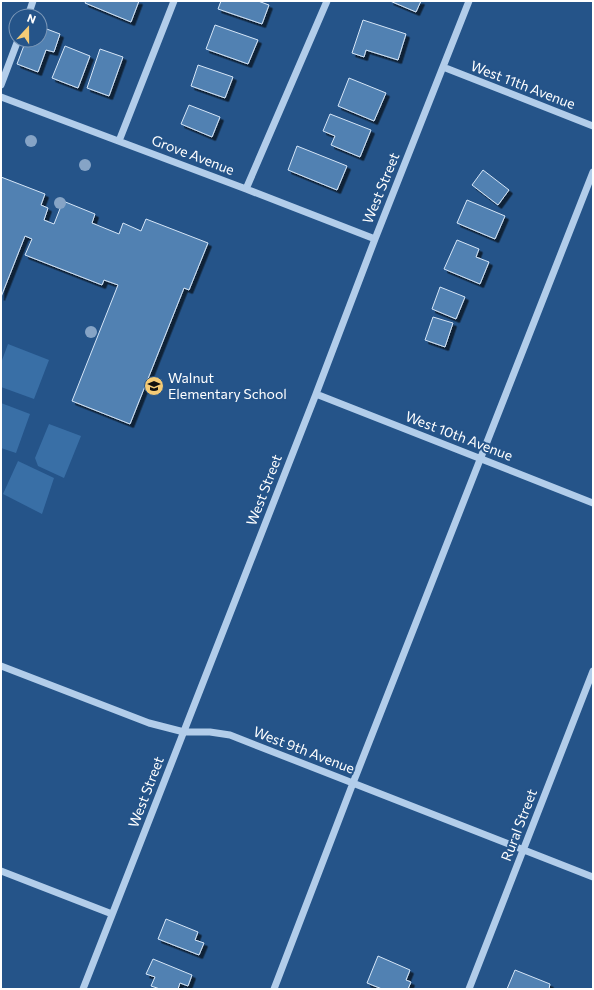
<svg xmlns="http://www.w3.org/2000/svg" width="594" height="990" font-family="Commissioner,sans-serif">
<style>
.green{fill:#396fa6}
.building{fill:#5181b2;stroke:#d6e6f7;filter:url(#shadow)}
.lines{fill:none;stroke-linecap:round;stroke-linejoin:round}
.minor{stroke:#b2cdea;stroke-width:7}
.tree{fill:#86a4c6}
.labels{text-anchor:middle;stroke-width:4;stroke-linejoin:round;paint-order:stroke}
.street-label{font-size:14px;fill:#fff;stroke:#255489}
.poi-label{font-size:14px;fill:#fff;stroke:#255489;text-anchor:start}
</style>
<defs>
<filter id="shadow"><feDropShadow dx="3.5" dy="3.5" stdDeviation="0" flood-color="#0009"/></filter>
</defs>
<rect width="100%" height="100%" fill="#255489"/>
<path class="green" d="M8,344L49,360L34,399L1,387V363Z
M1,403L30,414L16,453L1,448Z
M49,424L81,436L64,478L38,466L35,458Z
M18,461L54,478L42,514L3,494Z"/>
<path class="building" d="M86,1H139L131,22L85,3Z
M221,1H258L269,5L262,24L218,9Z
M390,1H421L416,12Z
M363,20L406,34L398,60L366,50L364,57L352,53Z
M215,25L258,40L248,64L206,49Z
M44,28L60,34L54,52L46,50L38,72L17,64L26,40H40V36H41Z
M65,46L90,56L78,88L52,78Z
M100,49L123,57L109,96L87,88Z
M198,65L233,77L225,98L191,86Z
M349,78L386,93L374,121L338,106Z
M189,105L220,117L212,137L181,124Z
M330,114L371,130L360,157L331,145L335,136L323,131Z
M297,146L347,166L337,190L288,170Z
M483,170L509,190L498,205L472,185Z
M1,177L45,194L41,205L48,208L44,220L54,224L63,201L95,214L92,223L119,234L123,223L141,231L146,219L208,243L189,290L184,288L130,424L72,401L118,285L104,280L102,285L25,255L32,239L25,236L1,297Z
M467,200L505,216L495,239L457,223Z
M457,240L479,249L476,257L489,262L480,284L444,269Z
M440,287L465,297L456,319L432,309Z
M433,317L453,323L445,347L425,340Z
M166,919L198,932L195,940L204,943L199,955L158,939Z
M378,956L410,970L406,980L411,982L408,989H382L367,983Z
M153,959L192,975L188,986L180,983L178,989H160L151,986L155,977L146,974Z
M515,970L550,984L549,989H507Z"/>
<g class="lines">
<path class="minor" d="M28,16L33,1
M443,67L593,126
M1,85L18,40
M1,97L246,189L375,239
M119,141L174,1
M246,189L327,1
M316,394L593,503
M1,666L149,723L184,732H210L230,735L593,877
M1,871L112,914
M83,989L316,394L375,239L469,1
M274,989L353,783L593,172
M469,989L593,671"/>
</g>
<g class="tree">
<circle cx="31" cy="141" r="6"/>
<circle cx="85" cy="165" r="6"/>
<circle cx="60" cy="203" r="6"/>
<circle cx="91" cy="332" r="6"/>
</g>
<defs>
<symbol id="school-disc" viewBox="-11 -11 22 22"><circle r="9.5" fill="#f4cb76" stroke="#255489"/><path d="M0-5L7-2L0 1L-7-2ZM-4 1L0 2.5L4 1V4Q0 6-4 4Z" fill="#111"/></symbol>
</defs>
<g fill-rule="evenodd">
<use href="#school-disc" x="143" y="375" width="22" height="22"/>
</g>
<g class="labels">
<g class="street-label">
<text transform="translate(523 85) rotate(21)" y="5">West 11th Avenue</text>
<text transform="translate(193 155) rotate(21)" y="5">Grove Avenue</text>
<text transform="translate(381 188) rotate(-68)" y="5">West Street</text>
<text transform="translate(459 436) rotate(21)" y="5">West 10th Avenue</text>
<text transform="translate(264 490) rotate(-69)" y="5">West Street</text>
<text transform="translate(304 750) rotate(21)" y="5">West 9th Avenue</text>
<text transform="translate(146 792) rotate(-69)" y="5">West Street</text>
<text transform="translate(519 825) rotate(-69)" y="5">Rural Street</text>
</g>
<g class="poi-label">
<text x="168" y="383">Walnut<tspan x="168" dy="16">Elementary School</tspan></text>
</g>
</g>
<rect width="594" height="990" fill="none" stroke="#ffffff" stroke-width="4"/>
<g transform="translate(28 28) rotate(21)"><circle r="19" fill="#255489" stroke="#7c98b8"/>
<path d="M0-3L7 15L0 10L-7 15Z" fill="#f4cb76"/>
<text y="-6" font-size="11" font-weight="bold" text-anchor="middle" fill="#ffffff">N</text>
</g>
</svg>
